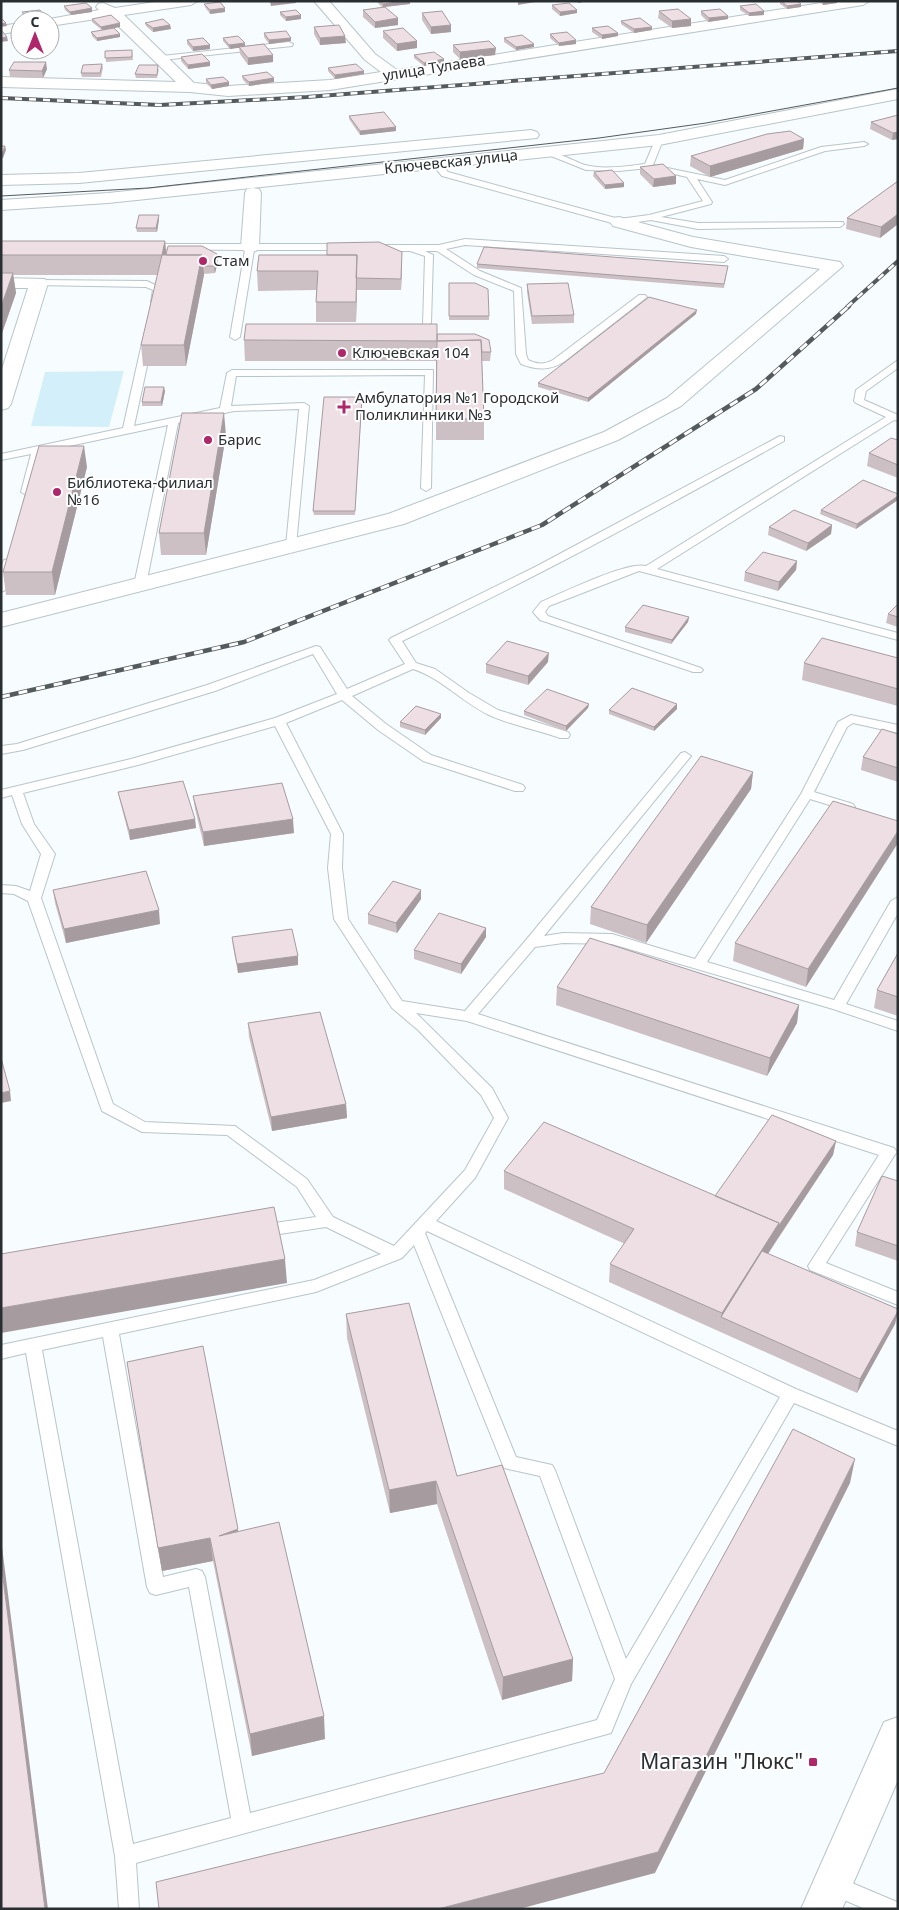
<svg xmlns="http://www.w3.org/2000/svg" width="899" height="1910" font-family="'Noto Sans',sans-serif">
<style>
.green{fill:#d3f0fa}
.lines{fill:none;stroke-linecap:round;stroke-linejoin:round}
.service-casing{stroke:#b8c5ca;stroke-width:2}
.minor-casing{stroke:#b8c5ca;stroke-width:2}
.tertiary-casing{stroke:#b8c5ca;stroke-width:2}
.secondary-casing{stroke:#b8c5ca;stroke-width:2}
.service{fill:#fff;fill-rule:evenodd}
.minor{fill:#fff;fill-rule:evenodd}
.tertiary{fill:#fff;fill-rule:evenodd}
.secondary{fill:#fff;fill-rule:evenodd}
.tram{stroke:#555b5d;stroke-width:1}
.rail-far1-casing{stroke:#555b5d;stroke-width:4}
.rail-casing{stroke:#555b5d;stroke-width:4.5}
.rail-far1{stroke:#fff;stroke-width:2.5;stroke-dasharray:7;stroke-linecap:butt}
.rail{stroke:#fff;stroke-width:3;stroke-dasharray:9;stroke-linecap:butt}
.wall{fill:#ccc0c4}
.shaded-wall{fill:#a69ca0}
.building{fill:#eddfe4;stroke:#a69ca0}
.poi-dot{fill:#af276a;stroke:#fff;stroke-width:2}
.labels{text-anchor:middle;stroke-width:4;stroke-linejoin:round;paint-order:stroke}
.far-street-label{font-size:15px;fill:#292f31;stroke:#fff}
.far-poi-label{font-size:15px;fill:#292f31;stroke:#fff;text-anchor:start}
.near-poi-label{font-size:21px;fill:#292f31;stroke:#fff;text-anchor:end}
</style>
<rect width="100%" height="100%" fill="#f7fcfe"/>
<path class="green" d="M124,371L109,427L31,426L45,372Z"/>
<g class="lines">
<defs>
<path id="service" d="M289,42L293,44L292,46L162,60L158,58L162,56Z
M656,138L663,140L653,165L725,180L821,147L864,142L868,144L864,146L825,151L725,185L697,179L712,202L711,204L661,217L698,223L843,222L844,224L840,227L698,229L651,220L619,225L442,176L432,164L439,162L448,172L619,219L649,215L703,201L687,177L648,168L619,171L586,170L541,152C549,147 575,162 585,165C603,170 627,166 645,164Z
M465,239L724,256L728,259L724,262L465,245L446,249L480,271L521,288L526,354L528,360C537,364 544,365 553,360L639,295H645L647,297L565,361C550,371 537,370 521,364L516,354L514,291L474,275L437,251H425L433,255L431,323L426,326L423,325L425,256L410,251H374L370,248L374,245H439Z
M147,244H345L349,247L345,250H254L240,337L235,340L230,337L245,250L144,249V245Z
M39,280L147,281L163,289L161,302L156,305L151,302L153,290L146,287L36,285L34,283Z
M147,340L152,343L134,426L220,408L227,373L232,370H433L431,488L426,491L421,488L425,375L236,376L231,406L304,403L309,406L296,546L291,549L286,546L299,409L234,411L178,423L146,585L140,588L136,587L134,585L168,425L41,452L31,492L26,495L21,492L31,454L1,460V454L123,428L142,343Z
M898,360V368L866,391L864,400L898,415V421L894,420L657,569L898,633V640L639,571L549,606L545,612L548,616L701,668L703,670L701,672H693L540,620L533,612L541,602C562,593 627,561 646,566L886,417L856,403L854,401L856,390Z
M780,436L784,437V441C658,511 532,580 402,641L416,663L435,669L469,693L498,710L568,732L570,735L568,738H560C537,730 511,725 489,715C462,702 441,678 413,669L352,696L386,724L431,755L523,785L525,788L523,791H515L423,761L378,730L342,700L286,723L343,834L342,868L348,919L402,1001L465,1011L526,940L681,753L685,752L691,756L544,936L563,933L612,934L695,959L801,794L838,722L851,715L898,725V733L853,723L847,727L814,792L853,804L855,807L849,811L810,799L707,962L834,1000L891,901L898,897V913L846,1004L898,1021V1031L833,1009L612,944L563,943L535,947L478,1014L894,1148L897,1152L894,1156L826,1263L898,1292V1305L810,1270L808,1266L879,1155L467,1021L416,1013L492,1088L508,1118L475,1178L436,1221L796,1389L898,1431V1446L794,1403L631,1684L611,1733L136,1863L139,1909H119L115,1856L26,1353L1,1359V1345L314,1280L381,1254L326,1227L260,1237L254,1235L252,1231L254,1227L260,1225L316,1217L297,1187L227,1135L142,1132L102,1111L28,901L14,894L1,893V885L16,886L30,891L41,854L22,824L12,795L1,798V790L131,759L275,718L337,694L313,654L215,691L23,750L1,754V746L17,744L207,685L316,646L320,647L347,689L405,664L389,640L391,638L537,566ZM275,726L331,834L328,868L334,919L392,1008L418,1030L481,1095L494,1118L465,1170L394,1246L333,1217L307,1179L235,1126L145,1122L113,1104L41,898L55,854L34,824L23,793L138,765ZM427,1231L780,1397L626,1659L555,1470L552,1465L516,1457L425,1233ZM414,1245L504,1468L540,1476L615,1679L597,1720L250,1813L205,1577L202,1571L196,1569L163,1577L119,1334L316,1292L402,1258ZM103,1337L147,1587L150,1593L156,1595L189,1587L231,1818L133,1844L42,1350Z
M8,559L13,562L7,589L1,592V567L4,560Z
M833,1875L897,1902L898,1909H865L826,1892L823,1885L826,1878Z"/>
<path id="minor" d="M161,1H198L191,5L124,15L194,83L228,86L330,80L381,72L365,60L314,1H329L375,54L397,70L834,1H870L863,5L330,90L228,96L190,92L1,87V77L176,82L109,17L50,26V20H44L99,10L96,7L98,4L103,3L115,8Z
M20,23V31L1,34V26Z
M253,188L259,189L261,193L259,247L256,251L250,252L244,251L241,247L245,193L247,189Z
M619,217L693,237L834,261L840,262L843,266L681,406L618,440L404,524L1,627V613L388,514L604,432L667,398L820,269L691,247L613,226L610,222L613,218Z
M1,278L45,279L48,283L11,404L8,408L1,410V372L28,288H1Z"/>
<path id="tertiary" d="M898,1717V1780L842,1909H801L884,1722Z"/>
<path id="secondary" d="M898,89V99L659,145L108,203L1,210V200L108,193L659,135Z
M531,130L537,132L539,135L537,138L79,183L1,185V175L79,173Z"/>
</defs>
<use href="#service" class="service-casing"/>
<use href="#minor" class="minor-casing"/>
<use href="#tertiary" class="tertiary-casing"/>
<use href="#secondary" class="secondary-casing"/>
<use href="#service" class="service"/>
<use href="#minor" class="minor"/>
<use href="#tertiary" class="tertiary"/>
<use href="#secondary" class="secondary"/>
<path class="tram" d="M1,196L148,188L599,138L706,123L898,88"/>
<defs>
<path id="rail-far1" d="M1,98L160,105L307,97L898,51
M847,307L898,261"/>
<path id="rail" d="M1,697L244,642L542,525L756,389L849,306"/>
</defs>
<use href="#rail-far1" class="rail-far1-casing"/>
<use href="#rail" class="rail-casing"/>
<use href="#rail-far1" class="rail-far1"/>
<use href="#rail" class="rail"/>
</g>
<path class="wall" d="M377,1H410V4L385,7L398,25L375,28L363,17V10L382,7L377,2Z
M780,1H797L801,7L787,9L780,4Z
M818,1H837V3L823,5Z
M204,4L225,12L210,14L205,7Z
M552,5L577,13L560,16L552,9Z
M64,6L92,8V12L71,15L65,10Z
M740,6L764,15L749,16L740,10Z
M659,11L691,19V26L672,28L658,18Z
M701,11L728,19L708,22L701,15Z
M280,12L301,19L286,21L280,15Z
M422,13L451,32L431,34L422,20Z
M92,19L120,27L102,30L92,22Z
M621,21L652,27V30L634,33L621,24Z
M145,23L170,25L171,29L153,32L146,26Z
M314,27L346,43L320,45L314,34Z
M592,28L618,36L602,39L592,32Z
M383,31L417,48L397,51L383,38Z
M91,32L120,37L97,41L92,36Z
M264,33L291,38V41L269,44L264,37Z
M550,34L576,44L559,46L550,38Z
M223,38L245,43V47L273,62L248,65L240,54L239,47L230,49L223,41Z
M504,38L534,44V47L516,50L504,42Z
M187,40L210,45V49L193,51L187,44Z
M453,45L495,55L460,59L453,52Z
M132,50L133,60L106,62L105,51Z
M414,55L444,63L424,66L414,58Z
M181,57L210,66L188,69L181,61Z
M102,64L103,68L101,77H82L81,73Z
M328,68L364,71V74L335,79L328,71Z
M47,69L43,78L10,77L9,70Z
M159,69L157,78H136L135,74Z
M242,76L274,78V82L249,86L243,80Z
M206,79L229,86L212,89L206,83Z
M898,115V139L892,140L870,129L871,122Z
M349,116L396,131L360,135L349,119Z
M804,139L803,149L710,177L690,166L691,156Z
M640,167L676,176V184L653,187L640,174Z
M594,172L624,183V187L605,189L593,176Z
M898,181V224L880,238L846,229L847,218Z
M159,219L157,232H137L136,228Z
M1,241H165L166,254L218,262L215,273L204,274L186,366H143L141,345L158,275H13L16,293L1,336Z
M402,263L401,290H357L356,322H316V290L258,291L257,271Z
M477,264L728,266L724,288L477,268Z
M449,283L489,316V320H449Z
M527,284L574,315V323L532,324L527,292Z
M696,314L588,402L538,387V383Z
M244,340L437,341L491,352L490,361H482L484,419V440H436V361H245Z
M165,391L162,406H142V402Z
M362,401L355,515H314L313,511Z
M226,435L206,555H161L159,533Z
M898,440V478L867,466L869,453Z
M87,467L55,595H6L3,572Z
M898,494L856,529L820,514L821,510Z
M832,525L831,534L806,551L768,535L769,527Z
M797,561L796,570L778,591L744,581L745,572Z
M898,604V627L886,623L888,614Z
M689,617L688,622L671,644L625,632V627Z
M898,658V706L802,680L804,663Z
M548,662L528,685L486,673V664Z
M589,704L588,708L566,731L524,715V711Z
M677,709L654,731L609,714V710Z
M441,714V718L425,735L400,727V722Z
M898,734V782L861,770L863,757Z
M753,772L751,789L646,943L590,924L591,907Z
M118,792L195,819L196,828L130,840L120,801Z
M193,796L294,833L204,846L195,809Z
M898,821L806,987L733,961L735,943Z
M53,890L160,924L66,943L55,903Z
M421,899L397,933L368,924V914Z
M232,937L298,956V965L238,973L233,947Z
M486,937L461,974L414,959V950Z
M898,953V1016L874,1008L877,990Z
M557,987L799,1005L797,1023L767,1076L556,1005Z
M248,1023L346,1104L347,1118L272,1131L249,1037Z
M836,1141L833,1155L768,1254L898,1309L895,1324L857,1393L609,1282L610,1264L625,1244L504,1189V1171L715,1196Z
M898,1181V1261L855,1246L857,1232Z
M346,1314L457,1476L573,1659L572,1681L502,1700L437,1504L390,1513L347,1338Z
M127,1362L238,1531L325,1739L252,1756L213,1561L162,1571Z"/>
<path class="shaded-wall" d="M282,1H296V3L271,6L270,2Z
M403,1H410V4L383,7V4Z
M518,1H541L518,5Z
M578,1H589L578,3Z
M823,1H837V3L823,5Z
M801,4V7L787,9V6Z
M92,8V12L71,15L70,12Z
M225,8V12L210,14V10Z
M577,10V13L560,16V12Z
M764,11V15L749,16V13Z
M43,15V19L26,20V17Z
M301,15V19L286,21V17Z
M728,16V19L708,22L709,18Z
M398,18V25L375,28V22Z
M691,19V26L672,28V21Z
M6,23L7,26L1,27V24Z
M120,23V27L102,30L101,27Z
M170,25L171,29L153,32V28Z
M451,25V32L431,34V27Z
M652,27V30L634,33V29Z
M618,33V36L602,39V35Z
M120,34V37L97,41V38Z
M345,36L346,43L320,45V38Z
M7,37L8,41L1,42V38Z
M291,38V41L269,44V40Z
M576,40V44L559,46V43Z
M417,41V48L397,51V44Z
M245,43V47L230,49L229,45Z
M534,44V47L516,50V47Z
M210,45V49L193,51V47Z
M496,48L495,55L460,59V52Z
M273,55V62L248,65V58Z
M444,59V63L424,66V63Z
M46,62L47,69L43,78L42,71Z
M210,62V66L188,69V65Z
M364,71V74L335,79V75Z
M274,78V82L249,86V82Z
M229,82V86L212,89L211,85Z
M396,127V131L360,135V131Z
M898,132V139L892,140L893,133Z
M804,139L803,149L710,177V166Z
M5,146L6,150L3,158H1V154Z
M676,176V184L653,187L654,179Z
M624,183V187L605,189V185Z
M898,214V224L880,238L881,227Z
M159,215V219L157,232L156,228Z
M165,241L167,261L162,255Z
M402,252V263L401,290V279Z
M217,254L218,262L215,273L214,266Z
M202,255L204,275L186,366L184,345Z
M357,255V275L356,322V302Z
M13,273L16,293L1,336V307Z
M697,310L696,314L588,402V398Z
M164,387L165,391L162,406L161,402Z
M224,413L226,435L206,555L204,533Z
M84,446L87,467L55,595L52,572Z
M898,496V500L856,529L857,524Z
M832,525L831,534L806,551L808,543Z
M797,561L796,570L778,591L779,582Z
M689,617L688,622L671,644L672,640Z
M549,653L548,662L528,685V676Z
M589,704L588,708L566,731V726Z
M677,704V709L654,731V727Z
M441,714V718L425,735V730Z
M753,772L751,789L646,943L647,925Z
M195,819L196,828L130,840L129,830Z
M293,819L294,833L204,846L203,832Z
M898,831V843L806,987L808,969Z
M421,890V899L397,933L396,923Z
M159,910L160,924L66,943L64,929Z
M486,928V937L461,974V964Z
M298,956V965L238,973L237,964Z
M799,1005L797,1023L767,1076L770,1058Z
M10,1091L11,1101L1,1103V1093Z
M346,1104L347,1118L272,1131L271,1117Z
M836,1141L833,1155L776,1241L727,1319L721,1317L722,1313L779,1223Z
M285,1259L287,1283L1,1333V1308Z
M898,1311L895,1324L857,1393L860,1379Z
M855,1459L850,1483L655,1873L519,1909H438L658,1852Z
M436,1481L437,1504L390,1513L389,1490Z
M238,1529L240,1552L219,1536Z
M210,1538L213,1561L162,1571L158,1548Z
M1,1539L48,1909H45L1,1562Z
M573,1659L572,1681L502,1700L503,1677Z
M324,1716L325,1739L252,1756L250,1734Z"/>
<path class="building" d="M380,1H403L383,4Z
M781,1H797L801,4L787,6Z
M220,2L225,8L210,10L204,4Z
M86,3L92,8L70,12L64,6Z
M569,3L577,10L560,12L552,5Z
M756,4L764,11L749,13L740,6Z
M385,7L398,18L375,22L363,10Z
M678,9L691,19L672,21L659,11Z
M720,9L728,16L709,18L701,11Z
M40,10L43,15L26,17L22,12Z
M296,10L301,15L286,17L280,12Z
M442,11L451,25L431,27L422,13Z
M111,15L120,23L101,27L92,19Z
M1,18L6,23L1,24Z
M640,18L652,27L634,29L621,21Z
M163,19L170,25L153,28L145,23Z
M339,25L345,36L320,38L314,27Z
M608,26L618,33L602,35L592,28Z
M114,28L120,34L97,38L91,32Z
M403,28L417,41L397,44L383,31Z
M1,31H2L7,37L1,38Z
M286,31L291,38L269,40L264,33Z
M567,32L576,40L559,43L550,34Z
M522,35L534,44L516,47L504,38Z
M238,36L245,43L229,45L223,38Z
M203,38L210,45L193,47L187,40Z
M489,41L496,48L460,52L453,45Z
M264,44L273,55L248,58L239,47Z
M132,50V57L105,58V51Z
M434,52L444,59L424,63L414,55Z
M202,54L210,62L188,65L181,57Z
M14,62H46L42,71L9,70Z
M102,64L100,73H81L83,65Z
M356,64L364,71L335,75L328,68Z
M139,65H158L157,75L135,74Z
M267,72L274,78L249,82L242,76Z
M223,77L229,82L211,85L206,79Z
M384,112L396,127L360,131L349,116Z
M898,115V132L893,133L871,122Z
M790,131L804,139L710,166L691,156L767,134Z
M1,146H5L2,154H1Z
M663,164L676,176L654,179L640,167Z
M612,170L624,183L605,185L594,172Z
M898,181V214L881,227L847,218Z
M139,215H159L156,228H136Z
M1,241H165L162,255H1Z
M379,242L402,252L401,279L356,278L357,255H327V243Z
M168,246H202L217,254L214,266H203L202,255H166Z
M484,247L728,266L724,284L477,264Z
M162,255H202L184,345H141Z
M259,255H357L356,302H316L318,271H257Z
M1,273H13L1,307Z
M449,283H475L488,289L489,316H449Z
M568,283L574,315L532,316L527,284Z
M649,297L697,310L588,398L538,383Z
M246,324H437V341L481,340L484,419H436L437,341L244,340Z
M437,334H475L489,340L491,352H482L481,340L437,341Z
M145,387H164L161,402H142Z
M324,397H362L355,511H313Z
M182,413H224L204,533H159Z
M891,438L898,440V465L869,453Z
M39,446H84L52,572H3Z
M863,480L898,494V496L857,524L821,510Z
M794,510L832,525L808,543L769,527Z
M763,552L797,561L779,582L745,572Z
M898,604V617L888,614Z
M643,605L689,617L672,640L625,627Z
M822,638L898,658V689L804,663Z
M507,641L549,653L528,676L486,664Z
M632,688L677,704L654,727L609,710Z
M547,689L589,704L566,726L524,711Z
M416,706L441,714L425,730L400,722Z
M882,729L898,734V768L863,757Z
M701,756L753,772L647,925L591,907Z
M183,781L195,819L129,830L118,792Z
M282,783L293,819L203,832L193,796Z
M833,801L898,821V831L808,969L735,943Z
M146,871L159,910L64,929L53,890Z
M393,881L421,890L396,923L368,914Z
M439,913L486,928L461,964L414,950Z
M292,929L298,956L237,964L232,937Z
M590,938L799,1005L770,1058L557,987Z
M898,953V997L877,990Z
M320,1012L346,1104L271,1117L248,1023Z
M1,1058L10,1091L1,1093Z
M772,1115L836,1141L778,1227L779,1223L715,1196Z
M544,1122L779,1223L722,1313L610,1264L634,1229L504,1171Z
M882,1176L898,1181V1246L857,1232Z
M274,1207L285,1259L1,1308V1254Z
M762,1251L898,1309V1311L860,1379L721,1317Z
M409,1303L457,1476L502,1465L573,1659L503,1677L436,1481L389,1490L346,1314Z
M203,1346L238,1529L219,1536L279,1522L324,1716L250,1734L210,1538L158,1548L127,1362Z
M793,1429L855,1459L658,1852L438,1909H159L156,1882L604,1773Z
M1,1562L45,1909H1Z"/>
<g class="poi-dot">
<circle cx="203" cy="261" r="5"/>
<circle cx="342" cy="353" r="5"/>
<path d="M341.5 399.5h5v5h5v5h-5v5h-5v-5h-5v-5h5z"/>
<circle cx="208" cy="440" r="5"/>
<circle cx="57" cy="492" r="5"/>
<rect x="808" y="1757" width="10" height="10" rx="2.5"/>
</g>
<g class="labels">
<g class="far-street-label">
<text transform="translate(434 68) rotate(-9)" y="5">улица Тулаева</text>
<text transform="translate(451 162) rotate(-6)" y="5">Ключевская улица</text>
</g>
<g class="far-poi-label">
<text x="213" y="266">Стам</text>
<text x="352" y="358">Ключевская 104</text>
<text x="355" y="403">Амбулатория №1 Городской<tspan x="355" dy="17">Поликлинники №3</tspan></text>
<text x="218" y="445">Барис</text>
<text x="67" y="488">Библиотека-филиал<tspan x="67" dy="17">№16</tspan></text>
</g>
<g class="near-poi-label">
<text x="803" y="1769">Магазин "Люкс"</text>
</g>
</g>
<rect width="899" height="1910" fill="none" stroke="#292f31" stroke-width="5"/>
<g transform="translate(35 35)"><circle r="24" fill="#ffffff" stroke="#a9acad"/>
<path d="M0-4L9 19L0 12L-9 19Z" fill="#af276a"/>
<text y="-8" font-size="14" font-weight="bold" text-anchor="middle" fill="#292f31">С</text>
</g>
</svg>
